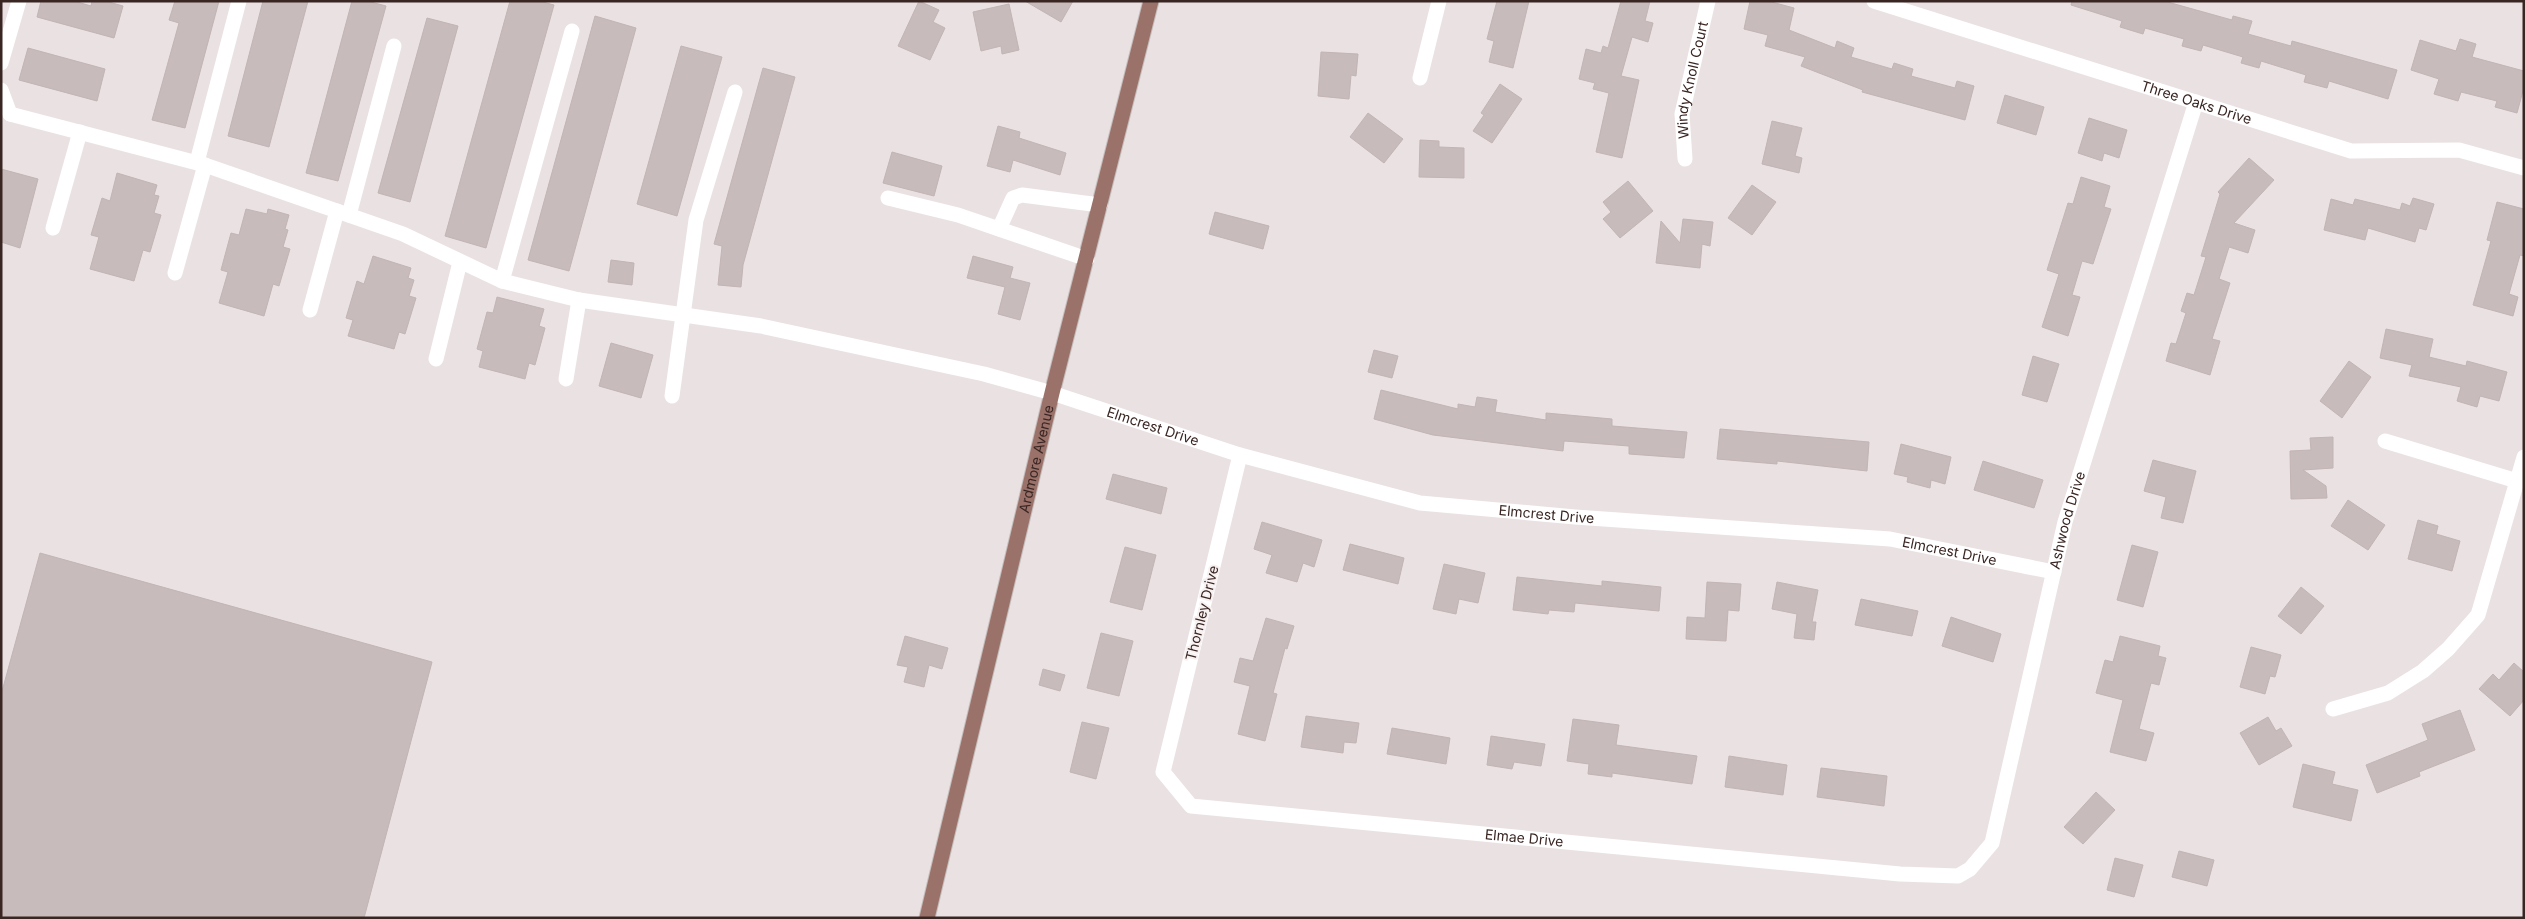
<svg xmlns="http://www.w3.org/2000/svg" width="2525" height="919" font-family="Inter,sans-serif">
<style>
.building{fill:#c7bbbb;stroke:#c3b4b5}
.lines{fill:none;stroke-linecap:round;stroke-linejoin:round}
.major-casing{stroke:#c4bebd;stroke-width:17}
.minor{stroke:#fff;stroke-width:15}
.major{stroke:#9b726a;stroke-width:15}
.labels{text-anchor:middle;stroke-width:4;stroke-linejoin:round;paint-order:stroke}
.street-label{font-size:14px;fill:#392623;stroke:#f7f1f2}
</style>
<rect width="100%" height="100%" fill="#eae1e2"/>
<path class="building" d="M41,1H74L91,6L92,1H105L123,6L114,38L37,17Z
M175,1H219L185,128L152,120L179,23L169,20Z
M263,1H308L269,147L228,136Z
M352,1H367L386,6L338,181L306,173Z
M510,1H539L554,5L486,248L445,236Z
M919,1L939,10L933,22L945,28L930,60L898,46Z
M1025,1H1073L1061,22Z
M1497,1H1529L1513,68L1489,62L1494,41L1487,39Z
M1621,1H1650L1645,21L1653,23L1648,42L1632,37L1621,76L1639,80L1622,158L1596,152L1609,93L1593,89L1595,83L1579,79L1586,49L1601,53L1603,46L1608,48Z
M1750,1H1768L1794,8L1789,30L1835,48L1837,41L1854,48L1851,57L1892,69L1894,63L1913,69L1911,76L1955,88L1957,81L1974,86L1965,120L1862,92L1863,90L1801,66L1805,57L1765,46L1768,35L1744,29Z
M2072,1H2164L2232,20L2233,16L2252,21L2248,34L2291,46L2292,41L2397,70L2388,99L2329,81L2327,88L2304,82L2306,75L2261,61L2259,68L2241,63L2243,57L2203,45L2201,51L2182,46L2184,39L2145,28L2143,34L2120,27L2122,21L2071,5Z
M1009,4L1019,50L1002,54L1001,46L981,51L973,12Z
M595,16L636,28L569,271L528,260Z
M427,18L458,26L410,202L378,193Z
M2460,39L2476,44L2472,57L2524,71V87L2517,113L2495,107L2497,101L2461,92L2458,101L2434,94L2439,79L2411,70L2420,40L2456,51Z
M681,46L722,57L677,216L637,204Z
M28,48L105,69L97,101L19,80Z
M1321,52L1358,54L1356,76L1351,75L1349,99L1318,96Z
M763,68L795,77L743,265L741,287L718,285L722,246L714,244Z
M1500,84L1522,99L1492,143L1473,131L1484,115L1481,113Z
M2005,95L2044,107L2036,135L1997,123Z
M1368,113L1403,139L1384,163L1350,137Z
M2089,118L2127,130L2119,158L2104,153L2102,161L2078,153Z
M1772,121L1802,128L1795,156L1802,158L1799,173L1762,164Z
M998,126L1020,132L1019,138L1066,153L1060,175L1013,160L1010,172L987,166Z
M1420,140L1439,141V147L1464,148V178L1419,177Z
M892,152L942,166L934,196L883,183Z
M2249,158L2274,180L2234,223L2255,230L2248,253L2229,247L2219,279L2230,283L2212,339L2220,341L2210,375L2166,361L2171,343L2176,344L2186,313L2181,311L2187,293L2194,295L2206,257L2201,256L2220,194L2218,192Z
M1,169L38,179L20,248L1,242Z
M117,173L157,185L154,195L159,196L154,213L161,215L150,252L143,250L134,281L90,269L99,237L91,235L102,198L110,201Z
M2081,177L2110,186L2104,207L2111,209L2093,264L2082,261L2072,295L2080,297L2068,336L2042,327L2059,274L2047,270L2068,203L2073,204Z
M1628,181L1653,211L1620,238L1603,219L1611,212L1603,202Z
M1752,185L1776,202L1752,235L1728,218Z
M2413,198L2434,204L2426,230L2419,228L2415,242L2368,228L2365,240L2324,230L2331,199L2353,205L2355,199L2400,210L2402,203L2410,206Z
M2497,202L2524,209V256L2520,255L2509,294L2518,297L2513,316L2473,305L2491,241L2487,240Z
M246,209L267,214L268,209L289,215L285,229L288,230L283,247L290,249L279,286L273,284L264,316L219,303L228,272L221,270L231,233L239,235Z
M1215,212L1269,226L1263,249L1209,234Z
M1683,219L1713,222L1710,246L1702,244L1700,268L1656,263L1661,221L1680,243Z
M373,256L411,268L408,278L414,280L409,296L416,298L405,334L399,332L394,349L348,336L353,320L346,318L357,281L364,284Z
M973,256L1013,267L1010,278L1030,283L1020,320L998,314L1005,287L967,278Z
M611,260L634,263L632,285L608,282Z
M497,297L544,309L539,326L545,328L535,365L529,363L525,379L479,367L483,351L477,349L487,312L493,313Z
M2386,329L2433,339L2429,357L2466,366L2467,361L2507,372L2499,401L2480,396L2477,407L2457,401L2461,387L2409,376L2412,365L2380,358Z
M611,343L653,355L641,398L599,386Z
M1374,350L1398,356L1392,378L1368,372Z
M2033,356L2059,364L2047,402L2022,395Z
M2349,361L2371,377L2342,418L2320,401Z
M1381,390L1458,409V404L1475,407L1477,397L1497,400L1495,412L1546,420V413L1612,419V426L1687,432L1684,458L1629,454V446L1564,441L1563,451L1433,435L1374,419Z
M1720,429L1869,442L1867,471L1777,461V464L1717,459Z
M2333,437V468L2303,470L2326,486L2327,498L2291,499L2290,451L2311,450L2310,438Z
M1901,444L1951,457L1945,484L1931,480L1930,488L1907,482L1908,477L1894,474Z
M2153,460L2196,471L2183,523L2161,518L2166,497L2144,491Z
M1983,461L2043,480L2034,508L1974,490Z
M1113,474L1167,488L1161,514L1106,499Z
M2348,500L2385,525L2368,550L2331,526Z
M2418,520L2438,526L2436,534L2460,541L2452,571L2408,559Z
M1262,522L1322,540L1314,567L1303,563L1297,582L1266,573L1272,555L1254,549Z
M1350,544L1404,558L1398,584L1343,570Z
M2132,545L2158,552L2143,607L2117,600Z
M1125,547L1156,555L1142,610L1110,602Z
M40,553L432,662L364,918H1V695Z
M1444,564L1485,573L1478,603L1459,599L1456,614L1433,609Z
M1517,577L1602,586V581L1661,587L1659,611L1575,603L1574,612L1549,610L1548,614L1513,610Z
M1707,582L1741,584L1739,611L1728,610L1726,641L1686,639L1687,617L1705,618Z
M1777,582L1818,590L1812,622H1816L1814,640L1794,638L1797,614L1772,609Z
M2301,587L2324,606L2301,634L2278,616Z
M1861,599L1918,611L1912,636L1855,625Z
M1951,617L2001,634L1993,662L1942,646Z
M1266,618L1294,626L1287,649L1285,648L1273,693L1277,694L1265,741L1238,734L1250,686L1234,682L1240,658L1253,661Z
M1101,633L1133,641L1119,696L1087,688Z
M905,636L948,648L942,669L929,665L924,687L904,682L908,667L897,665Z
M2120,636L2160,646L2158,656L2166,658L2159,685L2151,683L2139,729L2154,733L2146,761L2110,752L2123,700L2096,693L2105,660L2113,662Z
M2251,647L2281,655L2275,677L2270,676L2265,694L2240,687Z
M2514,663L2524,672V700L2510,716L2479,689L2493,674L2499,680Z
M1043,669L1065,675L1060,691L1039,685Z
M2460,710L2475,750L2419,772L2420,776L2377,793L2366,765L2428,740L2422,724Z
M1306,716L1359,723L1356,743L1344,742L1343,753L1301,747Z
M2268,717L2276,731L2281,728L2292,746L2259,765L2240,733Z
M1573,719L1619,725L1616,745L1697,756L1692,784L1612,773V777L1588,774L1589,764L1567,761Z
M1082,722L1109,728L1096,779L1070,772Z
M1392,728L1450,738L1446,764L1387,754Z
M1491,736L1545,744L1541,766L1514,762L1512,769L1487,765Z
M1729,756L1787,765L1783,795L1725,787Z
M2303,764L2335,772L2332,784L2358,790L2351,821L2293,807Z
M1821,768L1887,776L1884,806L1817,797Z
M2096,792L2115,810L2083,844L2064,827Z
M2179,851L2214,860L2207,886L2172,877Z
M2115,858L2143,865L2134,897L2107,890Z"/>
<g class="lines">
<defs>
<g id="major">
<path id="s5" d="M927,918L1052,393L1151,1"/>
</g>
</defs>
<use href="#major" class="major-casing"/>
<g class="minor">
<path id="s1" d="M1874,1L2351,151L2459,150L2524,168"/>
<path d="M1,63L19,1"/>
<path d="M1420,78L1439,1"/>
<path d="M1,90L10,114"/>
<path id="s2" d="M10,114L205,165L403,234L502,281L579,300L761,326L984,374L1052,393L1240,455L1420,503L1575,517L1890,539L2054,572"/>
<path id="s3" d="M1685,159L1682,114L1708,1"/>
<path d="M197,162L239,1"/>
<path d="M888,198L958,215L1087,259"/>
<path d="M349,215L394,46"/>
<path d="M53,228L80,132"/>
<path d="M999,229L1013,198L1022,195L1100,205"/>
<path d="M175,273L205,165"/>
<path d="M502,281L572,31"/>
<path d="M310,310L337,211"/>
<path d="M436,359L460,262"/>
<path d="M566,379L579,300"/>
<path d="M672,396L696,220L735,92"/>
<path d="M2385,441L2517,481"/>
<path id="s4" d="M1240,455L1163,772L1191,806L1900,874L1958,876L1970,869L1992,843L2065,522L2196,102"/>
<path d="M2333,709L2388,693L2423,671L2448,649L2478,615L2524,457"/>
</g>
<use href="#major" class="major"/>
</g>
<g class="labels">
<g class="street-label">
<text dy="5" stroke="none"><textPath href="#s3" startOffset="80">Windy Knoll Court</textPath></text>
<text dy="5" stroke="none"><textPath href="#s1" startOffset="338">Three Oaks Drive</textPath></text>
<text dy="5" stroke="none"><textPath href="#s2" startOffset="1189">Elmcrest Drive</textPath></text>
<text dy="5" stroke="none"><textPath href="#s5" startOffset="472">Ardmore Avenue</textPath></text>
<text dy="5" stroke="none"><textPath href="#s2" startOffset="1594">Elmcrest Drive</textPath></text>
<text dy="5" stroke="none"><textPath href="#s4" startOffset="1520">Ashwood Drive</textPath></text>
<text dy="5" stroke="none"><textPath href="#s2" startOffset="1999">Elmcrest Drive</textPath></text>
<text transform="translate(1202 613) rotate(-76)" y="5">Thornley Drive</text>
<text dy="5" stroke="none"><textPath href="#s4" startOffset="705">Elmae Drive</textPath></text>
</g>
</g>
<rect width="2525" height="919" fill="none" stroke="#392623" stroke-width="5"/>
</svg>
